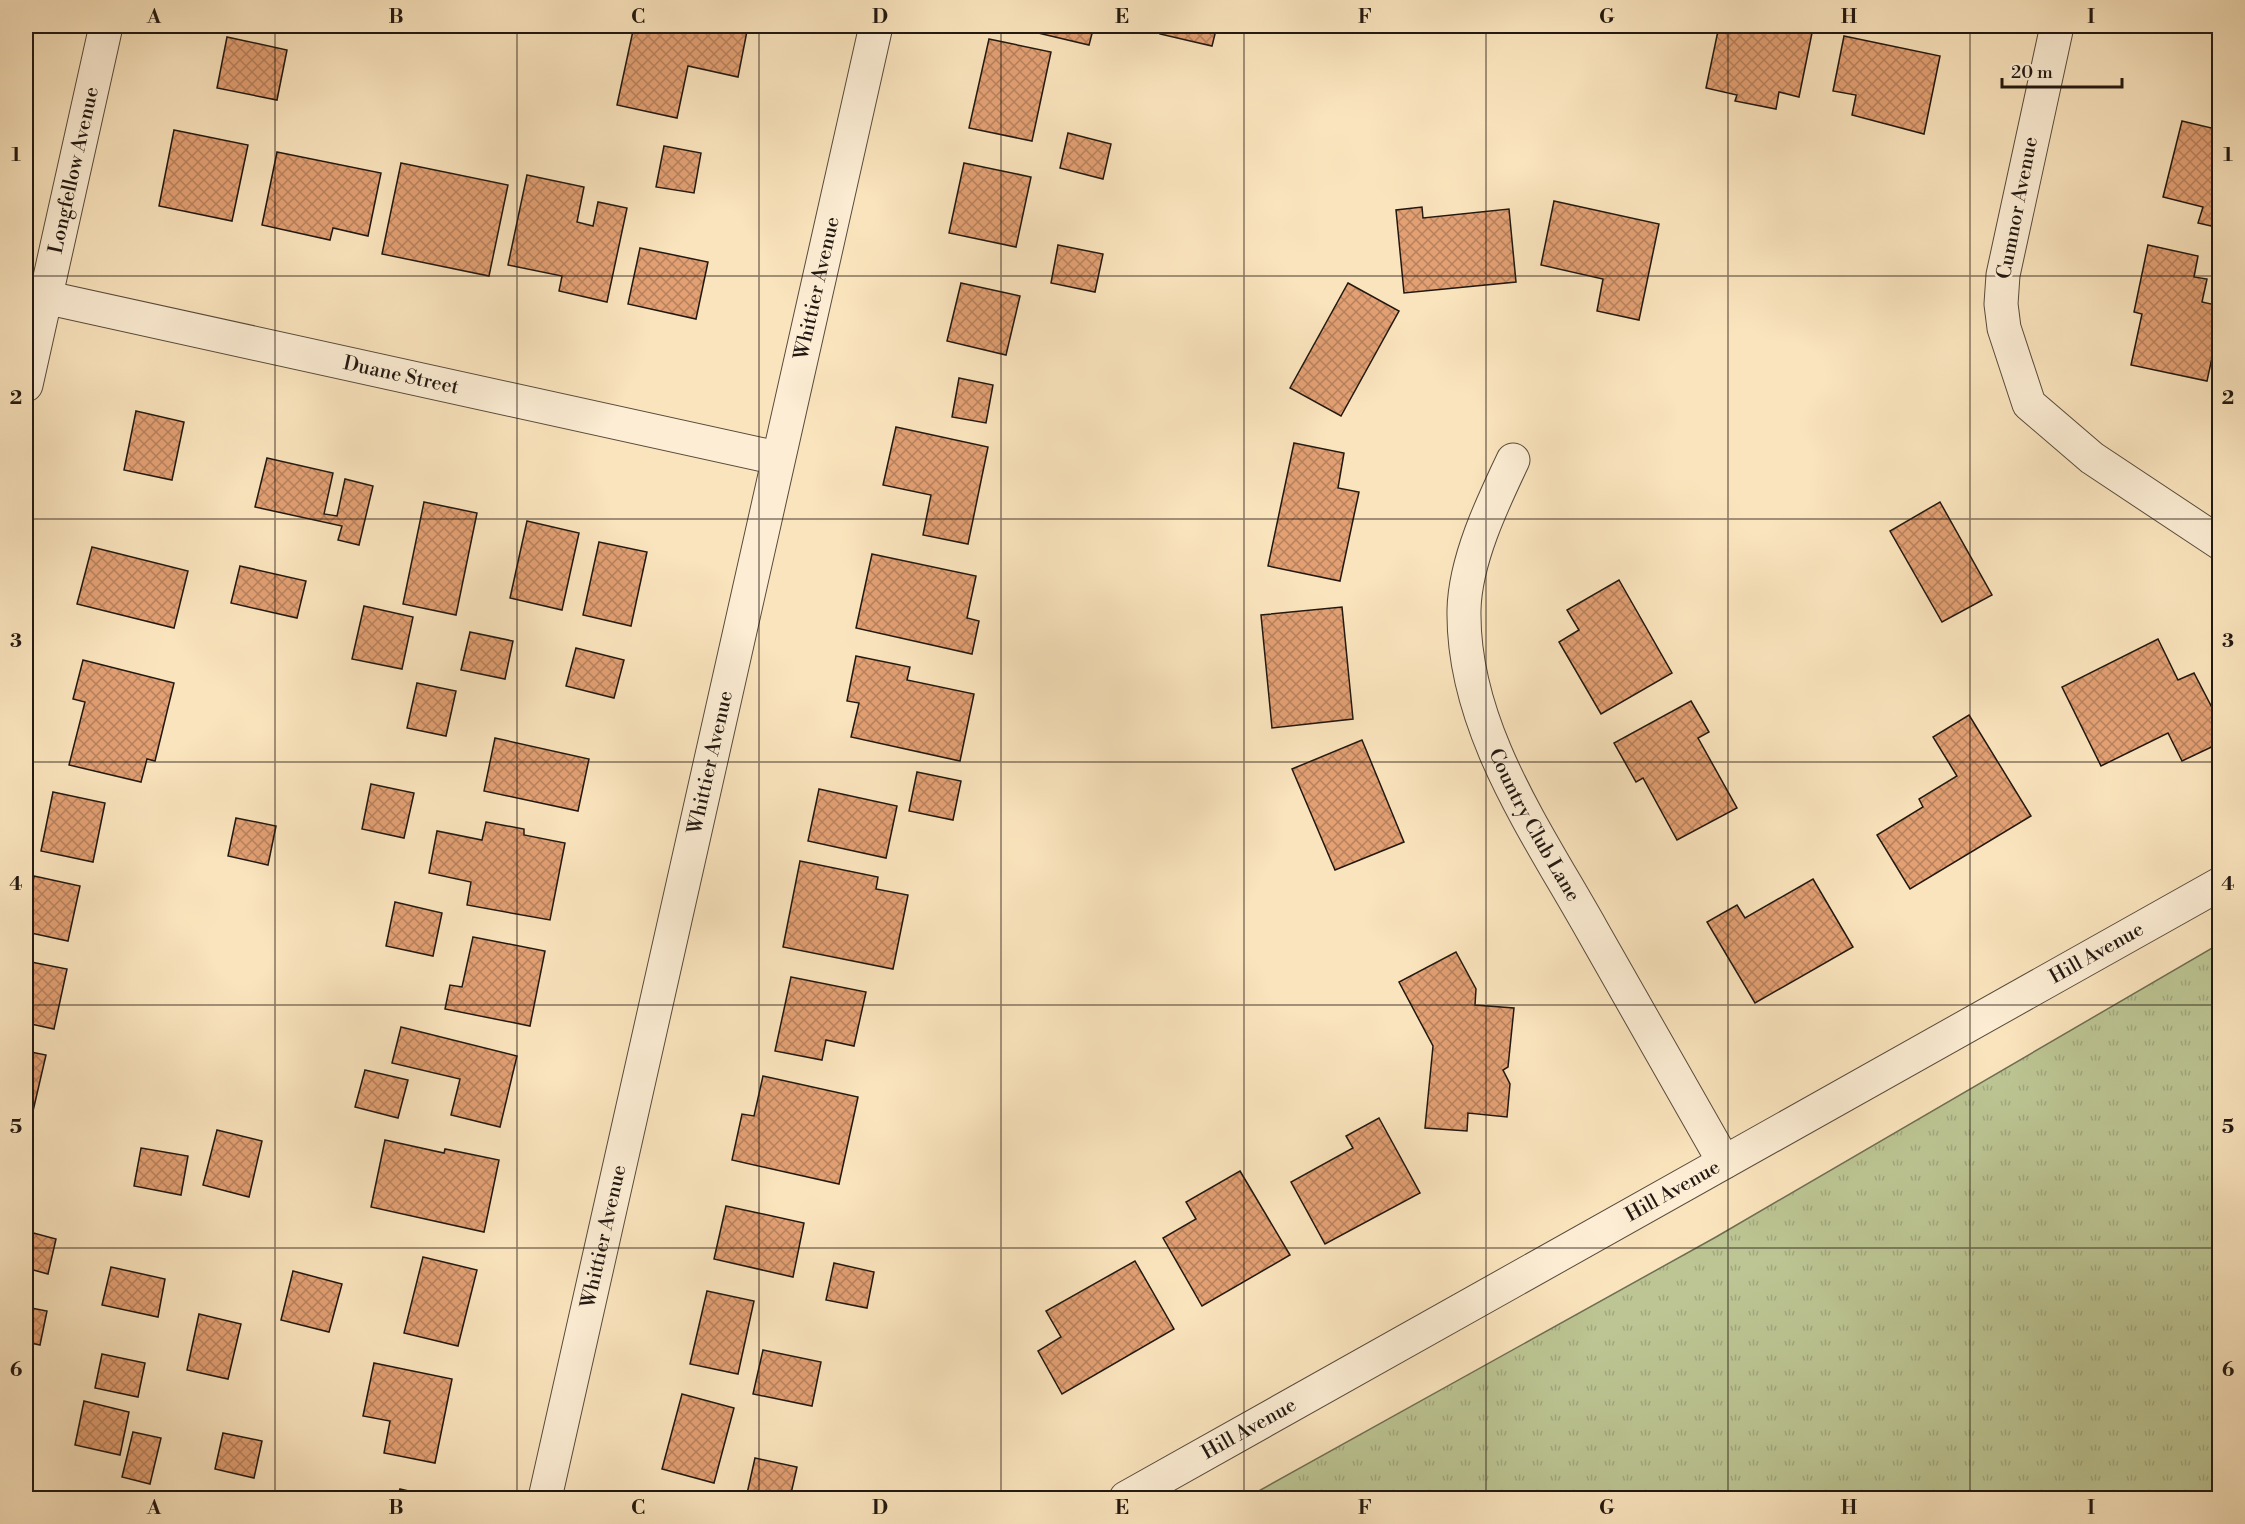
<svg xmlns="http://www.w3.org/2000/svg" width="2245" height="1524" font-family="'Libre Bodoni',serif">
<defs>
<pattern id="grass-tufts" width="24" height="20" patternUnits="userSpaceOnUse" patternTransform="scale(1.5)"><rect width="24" height="20" fill="#bcc593"/><path d="M3 7l-1-3M5 7V3M7 7l1-3M15 17l-1-3M17 17v-4M19 17l1-3" fill="none" stroke="#a1a87e"/></pattern>
<pattern id="building-cross-hatch" width="8" height="8" patternUnits="userSpaceOnUse" patternTransform="scale(1.5)"><rect width="8" height="8" fill="#e2a073"/><path d="M0 0l8 8M0 8l8-8" fill="none" stroke="#b7815d"/></pattern>
</defs>
<rect width="100%" height="100%" fill="#fae4bd"/>
<filter id="stains"><feTurbulence type="fractalNoise" baseFrequency=".00333" numOctaves="4"/><feColorMatrix values="0 0 0 0 .2 0 0 0 0 .09 0 0 0 0 .02 0 0 0 .5 -.17"/></filter>
<radialGradient id="worn" r=".72"><stop offset=".6" stop-color="#630" stop-opacity="0"/><stop offset="1" stop-color="#630" stop-opacity=".3"/></radialGradient>
<path fill="url(#grass-tufts)" stroke="#6f6e52" stroke-width="1.5" d="M2219,944V1498H1246L1716,1237Z"/>
<g fill="url(#building-cross-hatch)" stroke="#221811" stroke-width="1.5">
<path d="M318,26H349L347,33Z"/>
<path d="M634,26H748L738,77L688,66L677,118L617,105Z"/>
<path d="M1009,26H1094L1089,45Z"/>
<path d="M1162,26H1217L1212,46L1160,34Z"/>
<path d="M1719,26H1736L1769,32L1770,26H1777L1812,33L1799,97L1779,92L1776,109L1735,101L1737,95L1706,88Z"/>
<path d="M1844,36L1940,56L1924,134L1852,115L1856,95L1833,91Z"/>
<path d="M227,37L287,50L277,100L217,88Z"/>
<path d="M989,39L1051,52L1032,141L969,128Z"/>
<path d="M2182,121L2220,130V228L2198,223L2203,207L2163,197Z"/>
<path d="M174,130L248,145L232,221L159,206Z"/>
<path d="M1068,133L1111,144L1103,179L1060,168Z"/>
<path d="M664,146L701,153L694,193L656,187Z"/>
<path d="M277,152L381,173L368,236L333,228L330,240L262,225Z"/>
<path d="M401,163L508,185L489,276L382,254Z"/>
<path d="M964,163L1031,177L1016,247L949,233Z"/>
<path d="M527,175L584,187L577,222L593,226L598,202L627,208L607,302L559,291L562,276L508,265Z"/>
<path d="M1554,201L1659,224L1639,320L1597,311L1603,279L1541,265Z"/>
<path d="M1422,207L1423,218L1509,209L1516,282L1404,293L1396,210Z"/>
<path d="M1058,245L1103,254L1095,292L1051,283Z"/>
<path d="M2148,245L2198,256L2194,277L2207,279L2202,302L2220,306V355L2213,353L2207,381L2131,365L2142,314L2134,312Z"/>
<path d="M640,248L708,262L696,319L628,304Z"/>
<path d="M961,283L1020,296L1006,355L947,341Z"/>
<path d="M1348,283L1399,311L1341,416L1290,388Z"/>
<path d="M959,378L993,385L986,423L952,417Z"/>
<path d="M136,411L184,422L172,480L124,470Z"/>
<path d="M896,427L988,447L968,544L923,535L931,495L883,485Z"/>
<path d="M1294,443L1344,453L1338,488L1359,492L1340,581L1268,566Z"/>
<path d="M267,458L333,473L324,514L337,516L345,479L373,486L359,545L338,540L342,526L255,507Z"/>
<path d="M424,502L477,513L456,615L403,604Z"/>
<path d="M1940,502L1992,595L1942,622L1890,531Z"/>
<path d="M527,521L579,533L562,610L510,598Z"/>
<path d="M599,542L647,552L631,626L583,615Z"/>
<path d="M92,547L188,571L174,628L77,604Z"/>
<path d="M872,554L976,576L967,618L979,621L972,654L856,628Z"/>
<path d="M240,566L306,581L297,618L231,603Z"/>
<path d="M1619,580L1672,673L1601,714L1559,642L1579,630L1567,610Z"/>
<path d="M364,606L413,617L402,669L352,659Z"/>
<path d="M1342,607L1353,719L1272,728L1261,615Z"/>
<path d="M470,632L513,641L505,679L461,670Z"/>
<path d="M2158,639L2178,680L2194,673L2220,723V743L2182,761L2168,733L2101,766L2062,687Z"/>
<path d="M576,648L624,660L614,698L566,686Z"/>
<path d="M856,656L910,667L907,680L974,694L960,761L851,737L859,703L847,701Z"/>
<path d="M83,660L174,683L155,761L147,759L141,782L69,765L85,702L73,699Z"/>
<path d="M417,683L456,691L446,736L407,728Z"/>
<path d="M1691,701L1709,732L1698,738L1737,808L1677,840L1643,778L1636,782L1614,743Z"/>
<path d="M1969,715L2031,816L1910,889L1877,835L1923,807L1919,799L1957,776L1933,737Z"/>
<path d="M495,738L589,759L578,811L484,791Z"/>
<path d="M1362,740L1404,842L1335,870L1292,769Z"/>
<path d="M917,772L961,781L953,820L909,811Z"/>
<path d="M371,784L414,793L404,838L362,829Z"/>
<path d="M819,789L897,806L886,858L808,841Z"/>
<path d="M53,792L105,803L93,862L41,851Z"/>
<path d="M236,818L276,826L268,865L228,856Z"/>
<path d="M486,822L524,829V835L565,843L550,920L467,905L471,882L429,873L437,831L482,840Z"/>
<path d="M800,861L878,877L876,889L908,895L893,969L783,947Z"/>
<path d="M34,876L80,886L68,941L26,932V917Z"/>
<path d="M1813,879L1853,947L1755,1003L1707,922L1737,905L1745,918Z"/>
<path d="M395,902L442,913L433,956L386,946Z"/>
<path d="M473,937L545,951L530,1026L445,1009L450,985L462,987Z"/>
<path d="M1456,952L1476,989L1475,1005L1514,1008L1508,1067L1503,1070L1510,1084L1507,1117L1468,1113L1467,1131L1425,1128L1433,1046L1399,982Z"/>
<path d="M26,961L67,969L54,1029L26,1023Z"/>
<path d="M791,977L866,992L854,1046L826,1040L822,1060L775,1051Z"/>
<path d="M401,1027L517,1056L500,1127L451,1115L460,1079L392,1063Z"/>
<path d="M26,1051L46,1055L33,1111L26,1109Z"/>
<path d="M365,1070L408,1080L398,1118L355,1107Z"/>
<path d="M763,1076L858,1097L839,1184L732,1160L742,1114L754,1116Z"/>
<path d="M1379,1118L1420,1193L1325,1244L1291,1182L1353,1148L1346,1136Z"/>
<path d="M217,1130L262,1141L249,1197L203,1185Z"/>
<path d="M26,1137L30,1138L26,1160Z"/>
<path d="M385,1140L444,1153L445,1149L499,1160L484,1232L371,1207Z"/>
<path d="M141,1148L188,1156L181,1195L134,1186Z"/>
<path d="M1240,1171L1290,1255L1202,1306L1163,1238L1196,1219L1186,1202Z"/>
<path d="M726,1206L804,1223L793,1277L714,1259Z"/>
<path d="M26,1231L56,1239L48,1274L26,1268Z"/>
<path d="M423,1257L477,1270L458,1346L404,1333Z"/>
<path d="M1135,1261L1174,1329L1062,1394L1038,1351L1061,1337L1046,1311Z"/>
<path d="M834,1263L874,1272L867,1308L826,1300Z"/>
<path d="M111,1267L165,1279L158,1317L102,1305Z"/>
<path d="M293,1271L342,1284L329,1332L281,1320Z"/>
<path d="M707,1291L754,1301L738,1374L690,1364Z"/>
<path d="M26,1307L47,1311L40,1345L26,1342Z"/>
<path d="M199,1314L241,1324L228,1379L187,1370Z"/>
<path d="M763,1350L821,1362L812,1406L753,1394Z"/>
<path d="M102,1354L145,1363L138,1397L95,1388Z"/>
<path d="M374,1363L452,1379L435,1463L384,1453L390,1421L363,1416Z"/>
<path d="M682,1394L734,1408L714,1483L662,1469Z"/>
<path d="M84,1401L129,1412L120,1455L75,1445Z"/>
<path d="M133,1432L161,1438L150,1484L122,1477Z"/>
<path d="M223,1433L262,1441L254,1478L215,1469Z"/>
<path d="M755,1458L797,1467L790,1498H746Z"/>
<path d="M400,1489L439,1498H397Z"/>
</g>
<g fill="none" stroke-linecap="round" stroke-linejoin="round">
<defs>
<g id="minor">
<path d="M2057,26L2003,275L2001,304L2004,328L2029,404L2092,458L2220,543"/>
<path id="s1" d="M26,293L777,458"/>
<path id="s2" d="M26,385L106,26"/>
<path id="s3" d="M1513,460C1492,504 1465,561 1464,610C1462,727 1537,832 1592,930C1636,1007 1680,1085 1724,1162"/>
<path id="s4" d="M545,1498L876,26"/>
<path id="s5" d="M1126,1498L2220,884"/>
</g>
</defs>
<use href="#minor" stroke="#584b3c" stroke-width="35"/>
<use href="#minor" stroke="#fcedd4" stroke-width="33"/>
</g>
<path fill="none" stroke="#221811" stroke-width="1.5" stroke-opacity="0.55" d="M275,26V1498M517,26V1498M759,26V1498M1001,26V1498M1244,26V1498M1486,26V1498M1728,26V1498M1970,26V1498M26,276H2220M26,519H2220M26,762H2220M26,1005H2220M26,1248H2220"/>
<g text-anchor="middle" dominant-baseline="central" stroke-width="5" stroke-linejoin="round" paint-order="stroke">
<g font-size="20" fill="#221811" stroke="#fcedd4">
<text stroke="none"><textPath href="#s2" startOffset="220">Longfellow Avenue</textPath></text>
<text transform="translate(2018 208) rotate(-79)">Cumnor Avenue</text>
<text stroke="none"><textPath href="#s4" startOffset="1240">Whittier Avenue</textPath></text>
<text stroke="none"><textPath href="#s1" startOffset="384">Duane Street</textPath></text>
<text stroke="none"><textPath href="#s4" startOffset="754">Whittier Avenue</textPath></text>
<text stroke="none"><textPath href="#s3" startOffset="388">Country Club Lane</textPath></text>
<text stroke="none"><textPath href="#s5" startOffset="1113">Hill Avenue</textPath></text>
<text stroke="none"><textPath href="#s5" startOffset="627">Hill Avenue</textPath></text>
<text stroke="none"><textPath href="#s4" startOffset="268">Whittier Avenue</textPath></text>
<text stroke="none"><textPath href="#s5" startOffset="141">Hill Avenue</textPath></text>
</g>
</g>
<rect width="2245" height="1524" fill="none" stroke="#fae4bd" stroke-width="66"/>
<path d="M2002 78v9h120v-9" fill="none" stroke="#221811" stroke-width="3"/>
<text x="2011" y="78" font-size="18" fill="#221811" stroke="#fcedd4" stroke-width="4.5" paint-order="stroke">20 m</text>
<rect x="33" y="33" width="2179" height="1458" fill="none" stroke="#221811" stroke-width="2"/>
<g font-size="20" text-anchor="middle" font-weight="bold" fill="#221811">
<text x="154" y="23">A</text>
<text x="396" y="23">B</text>
<text x="638" y="23">C</text>
<text x="880" y="23">D</text>
<text x="1122" y="23">E</text>
<text x="1365" y="23">F</text>
<text x="1607" y="23">G</text>
<text x="1849" y="23">H</text>
<text x="2091" y="23">I</text>
<text x="16" y="161">1</text>
<text x="2228" y="161">1</text>
<text x="16" y="404">2</text>
<text x="2228" y="404">2</text>
<text x="16" y="647">3</text>
<text x="2228" y="647">3</text>
<text x="16" y="890">4</text>
<text x="2228" y="890">4</text>
<text x="16" y="1133">5</text>
<text x="2228" y="1133">5</text>
<text x="16" y="1376">6</text>
<text x="2228" y="1376">6</text>
<text x="154" y="1514">A</text>
<text x="396" y="1514">B</text>
<text x="638" y="1514">C</text>
<text x="880" y="1514">D</text>
<text x="1122" y="1514">E</text>
<text x="1365" y="1514">F</text>
<text x="1607" y="1514">G</text>
<text x="1849" y="1514">H</text>
<text x="2091" y="1514">I</text>
</g>
<rect width="100%" height="100%" filter="url(#stains)"/>
<rect width="100%" height="100%" fill="url(#worn)"/>
</svg>
